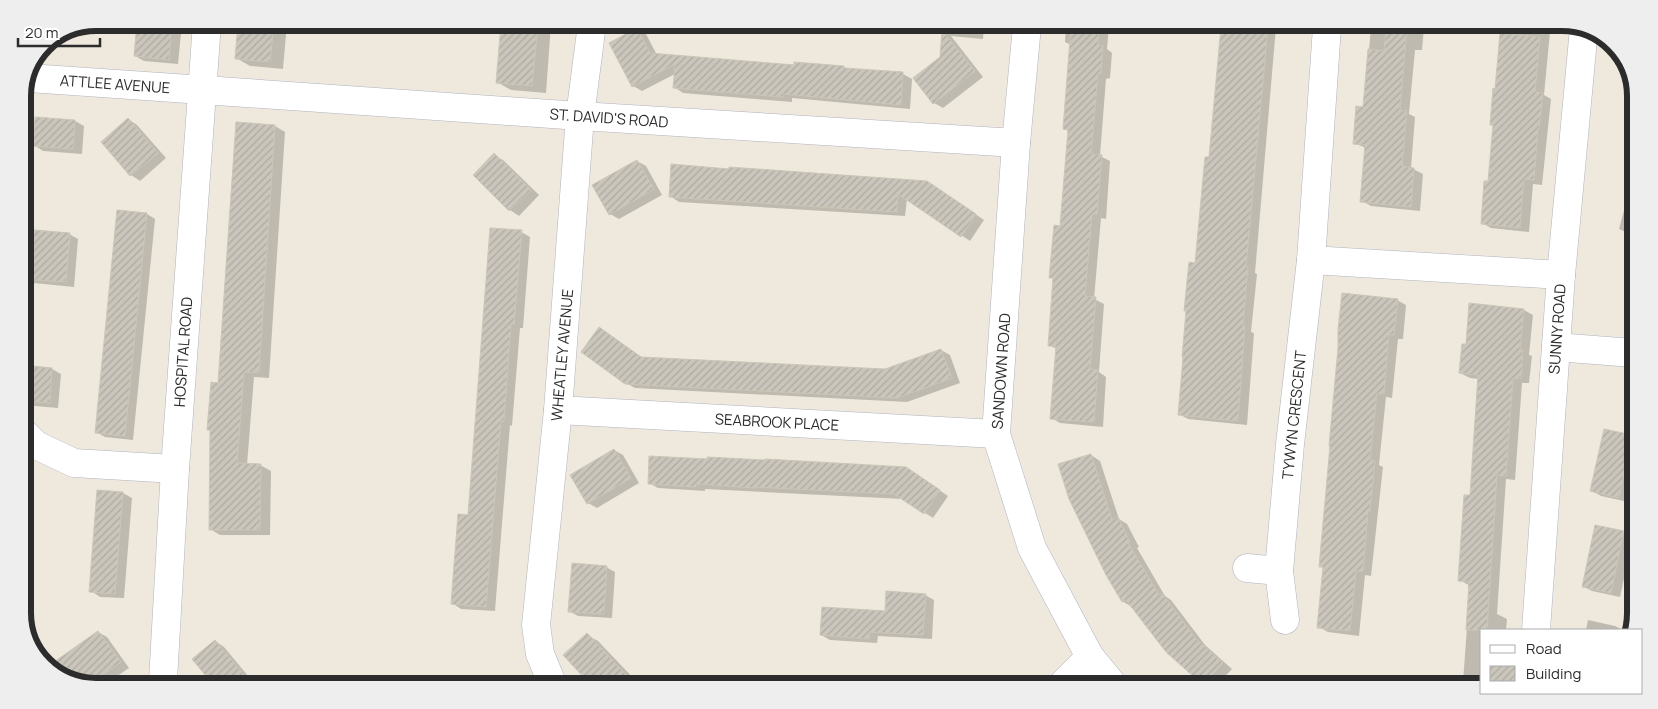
<svg xmlns="http://www.w3.org/2000/svg" width="1658" height="709" font-family="Manrope,sans-serif">
<defs>
<pattern id="building-hatch" width="6" height="6" patternUnits="userSpaceOnUse" patternTransform="scale(1.25)"><rect width="6" height="6" fill="#cac6bc"/><path d="M-1 1l2-2M0 6l6-6M5 7l2-2" fill="none" stroke="#aeaaa2"/></pattern>
</defs>
<rect width="100%" height="100%" fill="#efe9dd"/>
<g fill="#0003">
<path d="M138,23H182L178,64L144,61L135,56Z"/>
<path d="M239,23H287L283,69L250,66L236,58Z"/>
<path d="M502,24H551L546,93L511,90L497,82Z"/>
<path d="M944,26H984L983,39L951,36L983,77L943,108L934,103L941,57Z"/>
<path d="M1066,26H1109L1107,49L1112,53L1110,78L1106,79L1100,156L1110,161L1106,219L1101,218L1094,299L1104,304L1099,372L1106,377L1103,427L1060,423L1051,418L1057,349L1049,345L1054,279L1051,277L1062,227L1069,131L1064,129L1071,45L1065,42Z"/>
<path d="M1219,27H1276L1255,273L1257,274L1251,332L1254,333L1247,425L1188,419L1179,414L1210,158L1222,28Z"/>
<path d="M1371,27H1424L1422,50H1415L1409,114L1415,117L1411,168L1423,174L1420,211L1371,206L1362,201L1366,148L1354,143L1364,108Z"/>
<path d="M1502,28H1554V32H1550L1544,95L1551,99L1542,185L1533,184L1529,232L1491,228L1482,223L1489,183Z"/>
<path d="M637,29L646,34L657,55L795,66L844,67L847,69L903,74L912,79L910,109L792,98V102L683,93L674,87L675,74L642,91L633,86Z"/>
<path d="M128,119L137,125L166,158L140,181L131,175L103,142Z"/>
<path d="M75,121L84,126L82,154L43,151L34,145Z"/>
<path d="M275,126L285,132L269,378L254,377L247,465H260L271,471L270,535H220L210,529L219,384Z"/>
<path d="M494,155L503,160L539,195L519,216L510,210L474,175Z"/>
<path d="M637,161L646,166L662,195L619,219L610,214Z"/>
<path d="M1635,169L1634,236L1619,229Z"/>
<path d="M937,188L984,220L970,241L907,199L905,216L679,202L670,196Z"/>
<path d="M147,214L155,219L133,440L105,437L96,432Z"/>
<path d="M23,230L69,234L78,239L74,287L23,282Z"/>
<path d="M521,232L530,237L523,328H520L512,426L510,425L495,611L461,609L452,603Z"/>
<path d="M1633,291V310L1631,309Z"/>
<path d="M1397,300L1406,305L1403,339H1398L1392,398L1386,397L1379,465L1383,467L1371,576L1365,575L1359,636L1328,632L1319,627L1324,568L1320,566Z"/>
<path d="M1470,304L1524,310L1533,315L1529,355L1532,356L1529,383H1522L1515,480L1506,479L1497,614L1507,619L1506,630H1482V686H1471L1463,682L1470,586L1460,580L1471,496L1479,379L1470,378L1460,373L1467,345Z"/>
<path d="M600,328L643,358L885,370L941,350L950,355L960,383L907,402L635,388L626,383Z"/>
<path d="M23,366L52,369L61,374L58,408L23,405Z"/>
<path d="M1605,431L1632,437V487L1628,502L1601,496L1592,491Z"/>
<path d="M614,450L623,455L639,483L597,508L588,503Z"/>
<path d="M1091,455L1100,461L1119,519L1127,524L1139,547L1137,548L1165,596L1171,600L1205,645L1232,669L1217,685L1204,684L1167,652L1132,607L1122,601Z"/>
<path d="M708,461L915,474L948,496L933,518L903,499L705,489V491L658,488L649,483Z"/>
<path d="M123,493L132,498L124,598L100,597L91,591Z"/>
<path d="M1596,526L1624,533L1631,537V547L1620,597L1592,591L1583,586Z"/>
<path d="M606,567L615,572L612,618L578,616L569,611Z"/>
<path d="M925,595L934,600L932,639L878,636L877,643L830,640L821,635L886,613Z"/>
<path d="M1588,620L1615,626L1623,630H1586Z"/>
<path d="M98,632L107,637L129,668L110,681H69L56,662Z"/>
<path d="M587,635L598,641L638,683H591Z"/>
<path d="M215,641L224,647L253,682H213Z"/>
</g>
<g fill="url(#building-hatch)" stroke="#cbc6b6">
<path d="M137,23H172L169,60L134,56Z"/>
<path d="M238,23H274L270,62L235,59Z"/>
<path d="M501,24H538L532,86L496,83Z"/>
<path d="M1071,26H1099L1098,46H1103L1101,74H1098L1091,154L1102,155L1097,214H1092L1085,296L1096,297L1090,369L1098,370L1094,422L1050,419L1056,346H1048L1053,278H1049L1054,225L1060,226L1068,130L1063,129Z"/>
<path d="M1221,27H1268L1246,267H1248L1243,326H1245L1238,421L1178,415L1183,358L1182,357L1186,311H1184L1189,262L1195,263L1205,157H1209Z"/>
<path d="M1386,27H1407L1400,110L1407,111L1402,166L1414,168L1411,207L1360,202L1365,145L1353,144L1356,106L1363,107L1368,49L1384,51Z"/>
<path d="M637,28L650,53L794,65V62L844,66V68L903,72L901,105L784,94L783,97L673,88L675,64L632,87L609,43Z"/>
<path d="M942,30L975,71L933,104L913,78L940,57Z"/>
<path d="M1500,33L1540,37L1535,92L1543,93L1539,129H1538L1534,180L1524,179L1520,228L1481,224L1484,181H1488L1493,125H1490L1493,88L1495,89Z"/>
<path d="M35,117L75,120L73,149L33,146Z"/>
<path d="M128,118L158,153L130,176L101,142Z"/>
<path d="M236,122L275,125L259,373L244,372L237,463L261,464L260,530H209L210,430H207L211,382L218,383Z"/>
<path d="M494,153L531,190L509,211L473,175Z"/>
<path d="M637,160L654,189L609,215L592,185Z"/>
<path d="M671,164L729,169V167L927,181L976,214L961,237L898,194L897,212L669,197Z"/>
<path d="M117,210L147,213L125,436L95,433Z"/>
<path d="M490,228L522,230L514,324L511,323L504,421H501L486,607L451,604L458,514L468,515Z"/>
<path d="M23,229L70,233L66,282L23,279Z"/>
<path d="M1342,293L1398,299L1394,335L1389,334L1384,394L1377,393L1370,460L1375,461L1370,511H1368L1363,571H1356L1350,631L1317,628L1323,567H1319L1330,446H1329L1338,348V329Z"/>
<path d="M1469,303L1524,309L1520,350H1523L1521,379L1513,378L1506,476L1497,475L1487,630H1466L1469,582L1458,581L1464,495H1470L1478,375L1459,373L1462,344H1466Z"/>
<path d="M599,327L641,357L885,369L941,349L952,378L897,398L625,384L581,352Z"/>
<path d="M23,365L52,368L50,403L23,401Z"/>
<path d="M1604,429L1632,435L1619,498L1590,491Z"/>
<path d="M614,449L631,478L587,504L570,475Z"/>
<path d="M1091,454L1112,520L1118,517L1130,542L1128,543L1159,595L1162,593L1196,639L1223,663L1203,685L1166,652L1126,600L1122,602L1106,575L1069,499L1058,464Z"/>
<path d="M649,456L707,459V457L765,460V459L906,467L940,490L924,514L894,494L754,487V488L696,484V487L648,484Z"/>
<path d="M97,490L123,492L115,594L89,592Z"/>
<path d="M1595,525L1624,531L1611,593L1582,587Z"/>
<path d="M572,563L607,566L604,614L568,612Z"/>
<path d="M886,591L926,594L923,635L869,632V639L820,635L822,607L885,611Z"/>
<path d="M98,631L121,662L94,681H68L54,662Z"/>
<path d="M587,633L634,683H589L563,655Z"/>
<path d="M215,640L250,682H211L192,659Z"/>
</g>
<g fill="none" stroke-linecap="round" stroke-linejoin="round">
<defs>
<g id="minor">
<path d="M1027,26L1016,143L996,434L1032,548L1090,657L1113,685"/>
<path d="M29,78L580,116L1016,143"/>
<path d="M1311,260L1561,275"/>
<path d="M1556,347L1633,353"/>
<path d="M558,410L996,434"/>
<path d="M23,432L36,445L74,463L175,469"/>
<path d="M1247,568L1279,571"/>
<path d="M1285,620L1279,571L1290,444L1311,260L1327,27"/>
<path d="M1536,630L1561,275L1584,28"/>
<path d="M163,681L175,469L207,23"/>
<path d="M552,683L540,654L536,625L558,410L580,116L592,24"/>
<path d="M1062,685L1090,657"/>
</g>
</defs>
<use href="#minor" stroke="#b1b2c1" stroke-width="29"/>
<use href="#minor" stroke="#fff" stroke-width="28"/>
</g>
<g text-anchor="middle" dominant-baseline="central" stroke-width="4" stroke-linejoin="round" paint-order="stroke">
<g font-size="15" fill="#2c2c2c" stroke="#fff">
<text transform="translate(115 84) rotate(4)">ATTLEE AVENUE</text>
<text transform="translate(609 118) rotate(4)">ST. DAVID'S ROAD</text>
<text transform="translate(1557 329) rotate(-86)">SUNNY ROAD</text>
<text transform="translate(183 352) rotate(-86)">HOSPITAL ROAD</text>
<text transform="translate(562 355) rotate(-85)">WHEATLEY AVENUE</text>
<text transform="translate(1001 371) rotate(-86)">SANDOWN ROAD</text>
<text transform="translate(1294 415) rotate(-84)">TYWYN CRESCENT</text>
<text transform="translate(777 422) rotate(3)">SEABROOK PLACE</text>
</g>
</g>
<path d="M0 0H1658V709H0ZM96 31H1562A65 65 0 0 1 1627 96V613A65 65 0 0 1 1562 678H96A65 65 0 0 1 31 613V96A65 65 0 0 1 96 31Z" fill="#eee" fill-rule="evenodd"/>
<path fill="none" stroke="#2c2c2c" stroke-width="6" d="M96 31H1562A65 65 0 0 1 1627 96V613A65 65 0 0 1 1562 678H96A65 65 0 0 1 31 613V96A65 65 0 0 1 96 31Z"/>
<rect x="1480" y="629" width="162" height="65" fill="#ffffff" stroke="#ababab"/>
<rect x="1490" y="645" width="25" height="8" fill="#ffffff" stroke="#ababab"/>
<text x="1526" y="654" font-size="15" fill="#2c2c2c">Road</text>
<rect x="1490" y="666" width="25" height="15" fill="url(#building-hatch)" stroke="#ababab"/>
<text x="1526" y="679" font-size="15" fill="#2c2c2c">Building</text>
<path d="M18 38v8h82v-8" fill="none" stroke="#2c2c2c" stroke-width="2.5"/>
<text x="25" y="38" font-size="15" fill="#2c2c2c" stroke="#ffffff" stroke-width="4" paint-order="stroke">20 m</text>
</svg>
